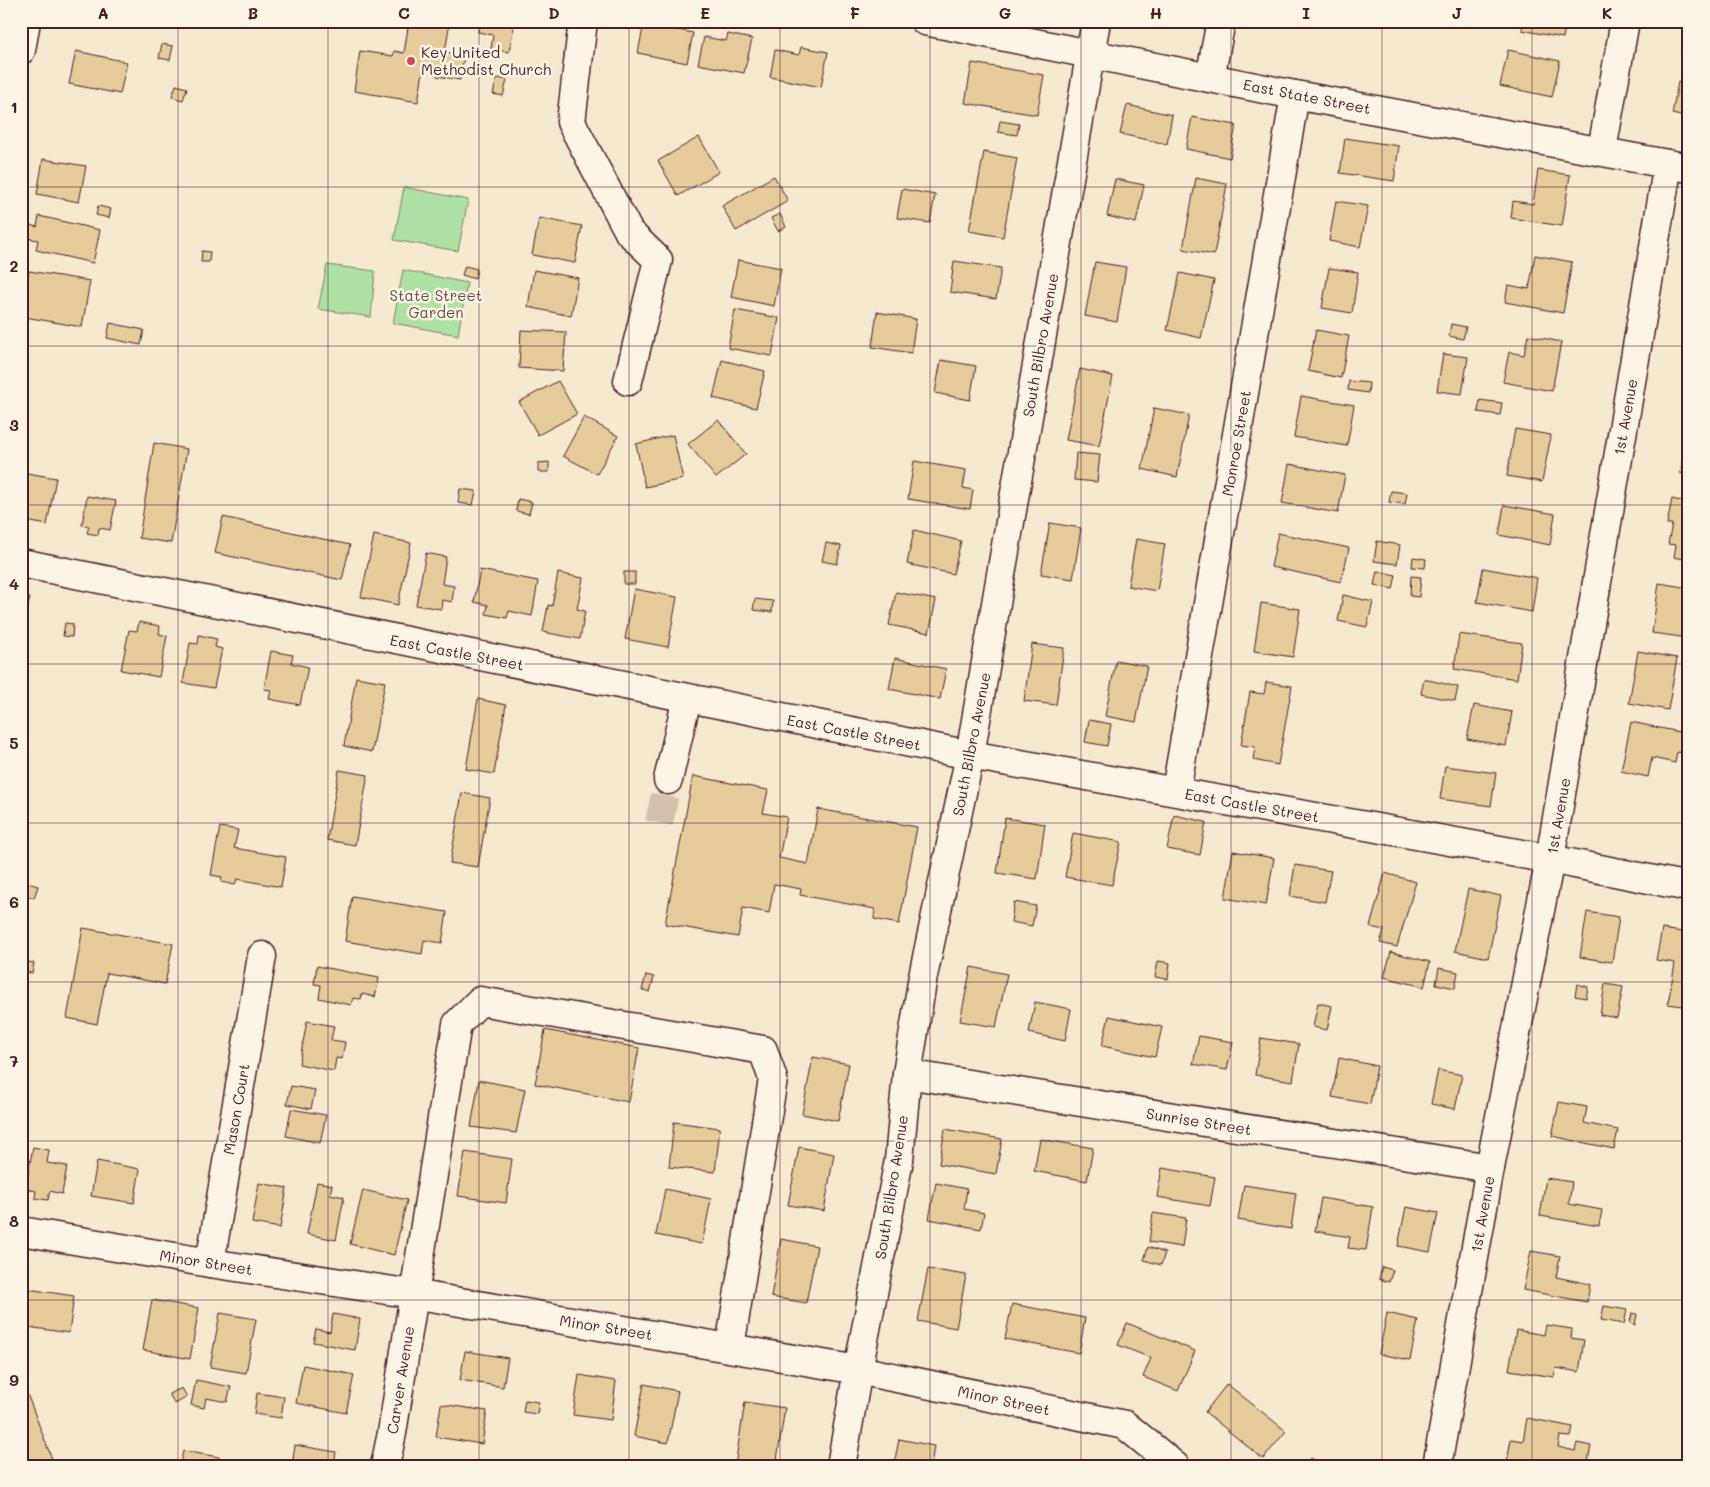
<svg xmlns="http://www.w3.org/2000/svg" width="1710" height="1487" font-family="Mali,sans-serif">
<rect width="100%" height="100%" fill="#f5e9cf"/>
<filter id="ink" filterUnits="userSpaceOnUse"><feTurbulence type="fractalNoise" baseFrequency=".02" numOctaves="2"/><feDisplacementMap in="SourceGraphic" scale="10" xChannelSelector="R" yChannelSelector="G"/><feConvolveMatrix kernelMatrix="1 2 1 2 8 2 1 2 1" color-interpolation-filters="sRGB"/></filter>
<g filter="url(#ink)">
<g fill="#aee2a4" stroke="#7c8068">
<path d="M404,187L468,200L458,251L394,240Z"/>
<path d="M327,265L375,271L371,317L318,309Z"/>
<path d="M403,270L467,283L458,335L393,323Z"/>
</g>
<g fill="#e6cc9b" stroke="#4a1f2b">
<path d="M409,21H450L445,52L464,55L460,80L437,76L439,68L424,66L418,102L354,91L360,51L393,56L394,51L404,53Z"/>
<path d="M480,21H515L509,52L491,49L493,35L478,32Z"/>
<path d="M1523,21H1566L1563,38L1522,30Z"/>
<path d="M1687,21H1689V55L1681,53Z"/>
<path d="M644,23L693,33L687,63L638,53Z"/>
<path d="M728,34L752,39L744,73L698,64L704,37L726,41Z"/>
<path d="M162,44L173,46L170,60L159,58Z"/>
<path d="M801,47L828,52L821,87L770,77L775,50L799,55Z"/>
<path d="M1508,50L1560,61L1552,97L1500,86Z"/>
<path d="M76,51L127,62L120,94L69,84Z"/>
<path d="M972,63L1044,75L1037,115L965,103Z"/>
<path d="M497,78L507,80L503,96L493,94Z"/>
<path d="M1678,82L1689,84V118L1672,114Z"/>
<path d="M176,85L187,88L183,100L172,97Z"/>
<path d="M1127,105L1172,115L1167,144L1120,134Z"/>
<path d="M1192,117L1236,125L1230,158L1186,149Z"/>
<path d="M1000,121L1019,124L1017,135L998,132Z"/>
<path d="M699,137L719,172L678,196L658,161Z"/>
<path d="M1345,138L1399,146L1394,181L1340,173Z"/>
<path d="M984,152L1017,158L1003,237L969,231Z"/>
<path d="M43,159L86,166L79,202L37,194Z"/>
<path d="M1538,170L1570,175L1562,226L1511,218L1513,201L1533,204Z"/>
<path d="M774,176L788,201L736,231L722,206Z"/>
<path d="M1196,178L1227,184L1214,255L1183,249Z"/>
<path d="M1115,179L1144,185L1136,223L1107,216Z"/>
<path d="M902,189L935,195L930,223L897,218Z"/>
<path d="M1336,201L1368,206L1360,247L1329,241Z"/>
<path d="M98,206L111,209L109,218L96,215Z"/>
<path d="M780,214L786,227L778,231L771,218Z"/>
<path d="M39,216L100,230L93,263L36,250L38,240L27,238L30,225L37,227Z"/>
<path d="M539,218L582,226L575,263L532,255Z"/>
<path d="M202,251L210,252L209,262H201Z"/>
<path d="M1535,255L1572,262L1563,313L1505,302L1508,285L1529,289Z"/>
<path d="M738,260L781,268L774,306L731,297Z"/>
<path d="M954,261L1001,268L996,299L950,292Z"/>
<path d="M1095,262L1126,267L1117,322L1085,316Z"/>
<path d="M465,266L477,269L475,279L462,275Z"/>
<path d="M1329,268L1358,272L1352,313L1322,308Z"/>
<path d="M534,270L578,278L571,316L528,307Z"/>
<path d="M29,271L90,281L82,327L25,317L28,303L21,302V281L27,282Z"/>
<path d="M1180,273L1214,280L1201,338L1167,330Z"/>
<path d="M735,310L779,318L772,356L728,348Z"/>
<path d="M877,312L916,319L911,353L872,347Z"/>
<path d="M110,323L144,330L141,345L107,338Z"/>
<path d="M1451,324L1466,327L1463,339L1449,336Z"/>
<path d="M521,330L566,332L563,371L519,368Z"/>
<path d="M1316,330L1349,336L1341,378L1308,371Z"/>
<path d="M1528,335L1561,342L1552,391L1503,382L1509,352L1524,355Z"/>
<path d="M1443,354L1468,357L1462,394L1437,391Z"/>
<path d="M722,360L765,371L756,408L713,398Z"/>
<path d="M941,360L976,366L970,400L935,393Z"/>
<path d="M1080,369L1113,376L1099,446L1066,440Z"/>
<path d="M558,381L577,414L538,435L519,402Z"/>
<path d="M1349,381L1369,383L1368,393L1348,390Z"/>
<path d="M1301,396L1354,405L1347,446L1294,437Z"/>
<path d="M1480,400L1502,403L1500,415L1478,412Z"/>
<path d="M1154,408L1189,415L1177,477L1142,469Z"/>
<path d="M584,417L618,436L597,474L563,456Z"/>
<path d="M718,420L746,454L716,478L688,444Z"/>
<path d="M1689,427V475L1680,473Z"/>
<path d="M1515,429L1551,435L1542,482L1507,476Z"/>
<path d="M673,435L683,479L645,487L636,444Z"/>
<path d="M154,443L187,449L171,543L139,538Z"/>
<path d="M1076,453L1100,455L1097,482L1074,480Z"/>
<path d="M914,461L966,470L963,488L973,490L970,509L908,499Z"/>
<path d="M549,462V472H538V463Z"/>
<path d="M1289,464L1345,475L1338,513L1282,503Z"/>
<path d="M21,472L56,478L47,525L21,520Z"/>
<path d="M460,489L476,491L473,505L458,503Z"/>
<path d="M1391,491L1407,493L1405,504L1389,502Z"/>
<path d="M87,496L116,501L110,530L99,528L98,535L87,533L89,526L82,525Z"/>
<path d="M518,499L532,502L529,514L516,511Z"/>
<path d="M1672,499L1689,503V560L1674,557L1676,545L1668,544L1672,524H1667Z"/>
<path d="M1504,505L1555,514L1550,545L1499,535Z"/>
<path d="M223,517L350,545L342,580L215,553Z"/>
<path d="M1050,523L1081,528L1073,579L1041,574Z"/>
<path d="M914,530L961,541L953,574L907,564Z"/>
<path d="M1278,533L1349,548L1341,582L1271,567Z"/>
<path d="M374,535L411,543L398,605L361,597Z"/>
<path d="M1136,539L1165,544L1157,591L1128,586Z"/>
<path d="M1377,541L1400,545L1397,564L1374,561Z"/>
<path d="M826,543L841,546L837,564L822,561Z"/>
<path d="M426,553L446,557L442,584L454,586L452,602L442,600L441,609L416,605Z"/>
<path d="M1413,557L1426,559L1425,568L1412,567Z"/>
<path d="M1483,568L1537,578L1532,612L1477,602Z"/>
<path d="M480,570L538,581L532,616L509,611L507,618L486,614L488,605L474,602Z"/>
<path d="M1377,571L1396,575L1393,589L1374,585Z"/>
<rect x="624" y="572" width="11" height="12"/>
<path d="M558,573L583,578L577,609L585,611L580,639L543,632L548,605L552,606Z"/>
<path d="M1411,576L1421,577L1419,597L1410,596Z"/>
<path d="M1659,583L1689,588L1681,637L1652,633Z"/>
<path d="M634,589L677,597L668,647L625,639Z"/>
<path d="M896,592L936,600L929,633L889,625Z"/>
<path d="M1343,595L1373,602L1367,627L1338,621Z"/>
<path d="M21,596L30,598L22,632L21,631Z"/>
<path d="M755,599L773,601L772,612L753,610Z"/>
<path d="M1261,603L1300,609L1293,657L1254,651Z"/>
<path d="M139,622L160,626L159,634L167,636L159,677L121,670L129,630L137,631Z"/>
<path d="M65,623L73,624L72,637L63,636Z"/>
<path d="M1459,634L1522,643L1517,679L1454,669Z"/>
<path d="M199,635L217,639L215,647L222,649L214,688L183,683L190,643L198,644Z"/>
<path d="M1032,644L1064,648L1056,705L1024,701Z"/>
<path d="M271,651L293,655L291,663L308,667L300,705L269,699L271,690L264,689Z"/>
<path d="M1638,651L1677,658L1668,710L1629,703Z"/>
<path d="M895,658L946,669L940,699L889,689Z"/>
<path d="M1116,660L1147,666L1136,722L1105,716Z"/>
<path d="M356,677L385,682L372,752L344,746Z"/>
<path d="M1424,679L1458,687L1455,701L1421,694Z"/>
<path d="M1266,682L1292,686L1278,765L1253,760L1255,747L1241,745L1250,692L1264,694Z"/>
<path d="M478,699L506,705L494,774L466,769Z"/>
<path d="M1474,705L1512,712L1506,746L1467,739Z"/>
<path d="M1089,720L1111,724L1107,746L1085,742Z"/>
<path d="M1631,722L1689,734V754L1677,752L1675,763L1652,758L1648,777L1621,771Z"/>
<path d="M1445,766L1496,773L1491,806L1440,799Z"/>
<path d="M339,770L368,775L355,845L327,840Z"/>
<path d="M693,776L768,790L763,813L787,817L779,858L808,864L818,809L917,827L899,924L874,919L875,909L800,895L801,889L774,884L769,913L743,908L738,937L665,924Z"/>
<path d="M462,793L490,798L478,867L450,863Z"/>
<path d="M1174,815L1206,822L1200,855L1167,849Z"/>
<path d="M1005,818L1045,824L1037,879L997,873Z"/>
<path d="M220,827L238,830L234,848L286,857L281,887L237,879L235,885L221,882L222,877L211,875Z"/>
<path d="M1073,833L1121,842L1112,885L1065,877Z"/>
<path d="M1233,851L1274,858L1266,905L1225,898Z"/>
<path d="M1295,865L1331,871L1325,902L1290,896Z"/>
<path d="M1385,873L1416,882L1397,947L1380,943L1384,930L1370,927Z"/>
<path d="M28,883L38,886L34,898L24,895Z"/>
<path d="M1468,889L1501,896L1488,958L1455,951Z"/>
<path d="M352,896L447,912L442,943L424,940L422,954L345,941Z"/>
<path d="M1014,902L1036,906L1032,926L1011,922Z"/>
<path d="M1587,912L1619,917L1612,962L1580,957Z"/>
<path d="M83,928L173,944L165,984L107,973L97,1024L67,1018Z"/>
<path d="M1662,929L1689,933V1007L1668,1004L1675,963L1656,960Z"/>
<path d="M1391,952L1430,962L1424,987L1384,977Z"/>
<path d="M21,961L34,963L32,973L21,971Z"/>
<path d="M1158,961L1170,963L1168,979L1155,977Z"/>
<path d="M317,966L379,978L375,997L362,994L361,999L353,998L351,1005L319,998L321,985L314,984Z"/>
<path d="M971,967L1007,974L996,1027L960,1021Z"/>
<path d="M1439,968L1458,972L1455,988L1436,984Z"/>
<path d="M646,975L654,977L650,992L642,990Z"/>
<path d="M1577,984L1588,987L1586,998L1575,996Z"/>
<path d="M1605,984L1623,987L1617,1018L1600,1015Z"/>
<path d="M1035,1002L1071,1009L1065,1041L1029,1033Z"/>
<path d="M1318,1003L1332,1006L1327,1030L1313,1027Z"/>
<path d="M1109,1016L1162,1027L1155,1057L1102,1046Z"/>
<path d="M307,1021L334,1026L331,1040L345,1042L342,1059L336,1058L334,1071L299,1064Z"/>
<path d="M545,1030L639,1048L629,1102L535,1084Z"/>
<path d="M1199,1036L1233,1042L1227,1070L1193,1064Z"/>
<path d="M1261,1038L1299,1044L1293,1081L1255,1075Z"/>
<path d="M813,1057L849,1064L838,1121L802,1114Z"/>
<path d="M1339,1058L1377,1066L1370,1104L1332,1097Z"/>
<path d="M1438,1070L1462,1075L1455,1109L1431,1104Z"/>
<path d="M479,1080L525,1089L516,1133L471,1127Z"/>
<path d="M291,1086L315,1090L311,1109L287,1104Z"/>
<path d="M1559,1102L1587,1107L1584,1123L1618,1130L1614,1149L1552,1136Z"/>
<path d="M291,1109L326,1115L320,1143L286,1136Z"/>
<path d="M674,1122L720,1128L715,1172L669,1167Z"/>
<path d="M945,1129L1002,1139L996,1174L939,1164Z"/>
<path d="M1040,1139L1093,1148L1087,1181L1034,1171Z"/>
<path d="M33,1147L49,1150L47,1163L67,1166L62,1194L50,1191L48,1200L35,1198L36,1191L25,1189Z"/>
<path d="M799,1147L834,1154L824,1211L788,1205Z"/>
<path d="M465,1152L512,1159L506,1203L458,1196Z"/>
<path d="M97,1161L140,1169L134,1203L91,1196Z"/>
<path d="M1162,1168L1215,1177L1210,1206L1157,1197Z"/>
<path d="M1546,1178L1572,1182L1569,1204L1602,1210L1599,1226L1540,1216Z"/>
<path d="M317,1182L332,1185L330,1194L344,1197L336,1240L307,1234Z"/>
<path d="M259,1183L287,1188L280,1228L252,1223Z"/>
<path d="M936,1183L967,1189L964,1209L984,1213L981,1229L929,1219Z"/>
<path d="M1244,1185L1296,1193L1291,1229L1238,1220Z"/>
<path d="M665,1189L711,1199L702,1244L656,1235Z"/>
<path d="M363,1190L407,1200L394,1255L350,1244Z"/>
<path d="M1321,1198L1373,1207L1366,1250L1348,1248L1350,1237L1315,1231Z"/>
<path d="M1406,1207L1438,1213L1430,1252L1398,1246Z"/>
<path d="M1153,1213L1186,1218L1182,1247L1149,1242Z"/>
<path d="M781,1239L817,1246L806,1303L771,1297Z"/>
<path d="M1148,1247L1165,1253L1161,1265L1144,1260Z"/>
<path d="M1531,1251L1560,1256L1556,1277L1590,1284L1587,1302L1523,1290Z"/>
<path d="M1382,1267L1393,1270L1389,1282L1379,1279Z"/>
<path d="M928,1269L966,1275L956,1328L918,1321Z"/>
<path d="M21,1288L74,1296L69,1333L21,1326Z"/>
<path d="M152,1300L199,1308L190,1359L143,1350Z"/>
<path d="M1012,1304L1085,1318L1079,1353L1005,1339Z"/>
<path d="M1604,1306L1627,1310L1624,1324L1601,1320Z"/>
<path d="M220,1313L256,1319L246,1373L210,1367Z"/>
<path d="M1387,1313L1418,1320L1410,1360L1379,1354Z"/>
<path d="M1632,1313L1637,1314L1635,1325L1630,1323Z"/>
<path d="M333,1314L360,1319L355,1350L313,1342L316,1329L330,1332Z"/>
<path d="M1127,1323L1195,1351L1178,1391L1143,1377L1151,1358L1118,1345Z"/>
<path d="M1546,1325L1572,1329L1571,1338L1584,1340L1579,1372L1556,1368L1554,1377L1509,1370L1516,1330L1544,1335Z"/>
<path d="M465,1351L508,1358L503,1387L460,1380Z"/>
<path d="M303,1365L354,1375L346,1413L296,1403Z"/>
<path d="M579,1375L616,1381L611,1420L573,1415Z"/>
<path d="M21,1378L52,1459L34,1466H21Z"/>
<path d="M196,1380L231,1387L227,1402L206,1398L204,1408L191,1405Z"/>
<path d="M644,1384L678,1391L668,1443L634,1436Z"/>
<path d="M1227,1384L1286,1431L1263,1459L1205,1412Z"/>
<path d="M182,1388L187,1397L175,1404L169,1394Z"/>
<path d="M257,1393L284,1397L281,1418L254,1414Z"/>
<path d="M525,1400L539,1402L537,1414L523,1412Z"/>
<path d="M745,1402L785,1408L776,1466H735Z"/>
<path d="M441,1404L487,1411L482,1444L436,1437Z"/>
<path d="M1527,1418L1573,1427L1571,1437L1560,1436L1558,1447L1575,1451L1577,1443L1591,1446L1587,1466H1525L1507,1462L1511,1439L1523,1441Z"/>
<path d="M899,1439L934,1446L931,1466H894Z"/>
<path d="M295,1445L336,1452L334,1466H292Z"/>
<path d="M183,1451L219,1457L217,1466H180Z"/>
<path d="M1311,1458L1323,1466H1306Z"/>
</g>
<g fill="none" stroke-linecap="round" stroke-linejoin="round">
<path stroke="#d3c1ae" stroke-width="28" stroke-dasharray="28 14" stroke-linecap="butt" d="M659,823L668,780"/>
<defs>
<g id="minor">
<path d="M583,21L571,122L629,232L658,260L628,381"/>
<path d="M925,21L1295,95L1689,168"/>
<path d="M21,50L26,21"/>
<path d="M1210,78L1221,21"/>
<path d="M1602,150L1625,21"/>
<path d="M21,563L970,755L1550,859L1689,887"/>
<path d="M668,780L687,698"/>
<path d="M1176,791L1295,95"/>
<path d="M907,1074L1490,1168"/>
<path d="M21,1231L210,1263L413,1294L858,1370L1125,1425L1175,1466"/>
<path d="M210,1263L262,956"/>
<path d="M385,1466L392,1433L457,1024L480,1001L763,1050L773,1079L730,1347"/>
<path d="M841,1466L858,1370L899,1160L907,1074L923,976L970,755L1096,21"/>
<path d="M1437,1466L1490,1168L1550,859L1668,164"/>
</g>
</defs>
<use href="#minor" stroke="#4a1f2b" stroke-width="31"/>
<use href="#minor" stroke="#fcf5e5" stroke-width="28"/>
</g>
</g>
<path fill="none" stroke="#4a1f2b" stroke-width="1" stroke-opacity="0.55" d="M178,21V1466M328,21V1466M479,21V1466M629,21V1466M780,21V1466M930,21V1466M1081,21V1466M1231,21V1466M1382,21V1466M1532,21V1466M21,187H1689M21,346H1689M21,505H1689M21,664H1689M21,823H1689M21,982H1689M21,1141H1689M21,1300H1689"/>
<circle fill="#d1495b" stroke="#fcf5e5" stroke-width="2" cx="411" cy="61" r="5"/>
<g text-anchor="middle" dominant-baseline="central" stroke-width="5" stroke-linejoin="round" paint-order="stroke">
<g font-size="15" fill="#4a1f2b" stroke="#fcf5e5" text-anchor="start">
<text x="421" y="52">Key United<tspan x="421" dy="17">Methodist Church</tspan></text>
</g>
<g font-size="15" fill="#4a1f2b" stroke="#fcf5e5">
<text transform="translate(1307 96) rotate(11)">East State Street</text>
<text transform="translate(1040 345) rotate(-80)">South Bilbro Avenue</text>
<text transform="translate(1625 417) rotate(-80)">1st Avenue</text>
<text transform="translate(1236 443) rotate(-80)">Monroe Street</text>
<text transform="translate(457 652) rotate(11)">East Castle Street</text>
<text transform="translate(854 732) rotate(11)">East Castle Street</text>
<text transform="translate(971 744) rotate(-79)">South Bilbro Avenue</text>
<text transform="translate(1252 805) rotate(10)">East Castle Street</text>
<text transform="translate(1558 816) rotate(-80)">1st Avenue</text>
<text transform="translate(236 1109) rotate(-80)">Mason Court</text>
<text transform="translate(1199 1121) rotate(9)">Sunrise Street</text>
<text transform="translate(891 1187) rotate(-81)">South Bilbro Avenue</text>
<text transform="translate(1482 1214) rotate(-80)">1st Avenue</text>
<text transform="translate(206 1262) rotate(9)">Minor Street</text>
<text transform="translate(606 1327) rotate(9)">Minor Street</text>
<text transform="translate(400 1380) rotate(-81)">Carver Avenue</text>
<text transform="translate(1004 1400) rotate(12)">Minor Street</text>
</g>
<g font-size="15" fill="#635049" stroke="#fcf5e5">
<text x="436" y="295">State Street<tspan x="436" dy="17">Garden</tspan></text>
</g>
</g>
<rect width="1710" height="1487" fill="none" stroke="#fcf5e5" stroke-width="55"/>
<rect x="28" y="28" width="1654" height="1432" fill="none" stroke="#4a1f2b" stroke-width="2"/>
<g font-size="16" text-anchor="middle" font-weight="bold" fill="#4a1f2b">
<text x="103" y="19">A</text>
<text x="253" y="19">B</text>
<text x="404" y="19">C</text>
<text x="554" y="19">D</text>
<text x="705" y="19">E</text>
<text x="855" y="19">F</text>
<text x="1005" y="19">G</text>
<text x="1156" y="19">H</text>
<text x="1306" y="19">I</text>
<text x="1457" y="19">J</text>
<text x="1607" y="19">K</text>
<text x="14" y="113">1</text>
<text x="14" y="272">2</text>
<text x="14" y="431">3</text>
<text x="14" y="590">4</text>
<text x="14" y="749">5</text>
<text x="14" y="908">6</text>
<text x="14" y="1067">7</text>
<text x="14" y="1227">8</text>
<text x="14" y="1386">9</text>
</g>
</svg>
